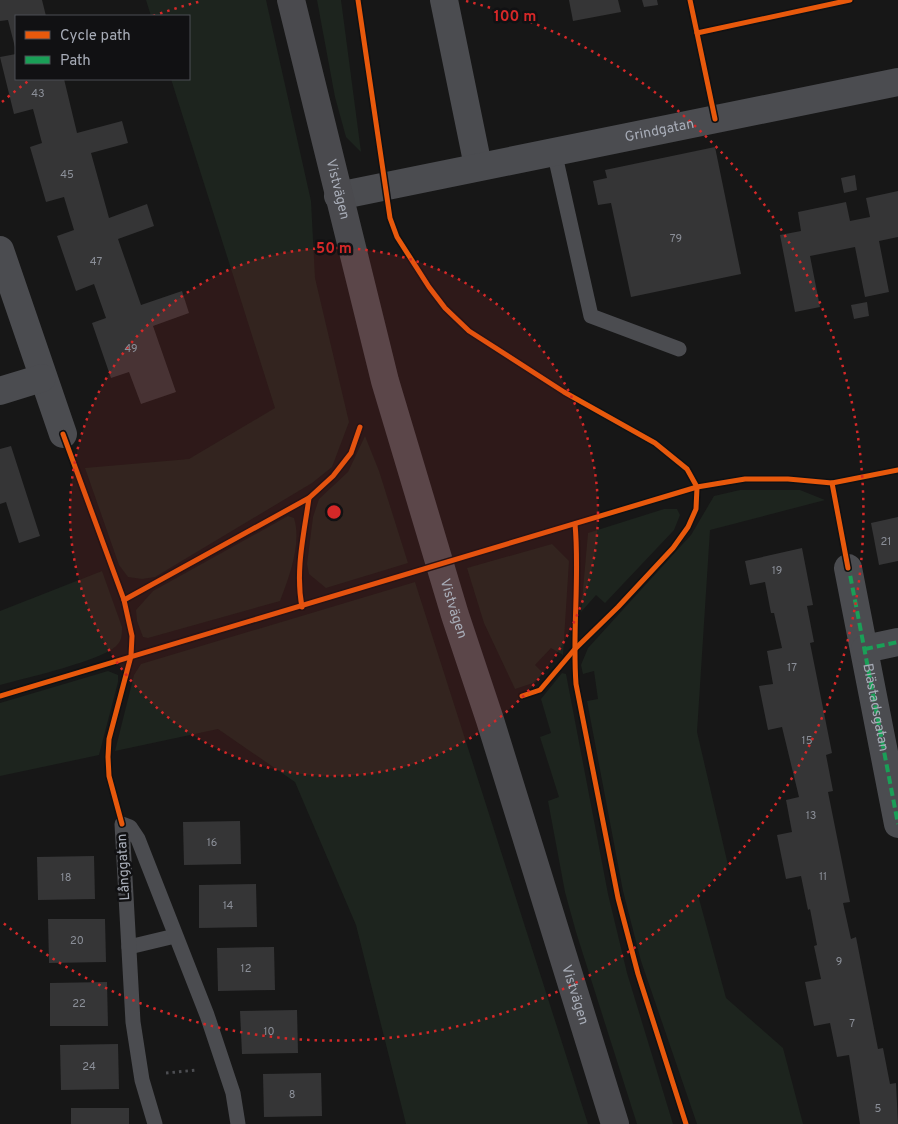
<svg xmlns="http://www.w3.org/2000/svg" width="898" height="1124" font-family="Overpass,sans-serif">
<rect width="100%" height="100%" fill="#171717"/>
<g fill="#1d241e">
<path d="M146,0H266L311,201L315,278L349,422L332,467L312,483L155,577L142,579L128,577L119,565L85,468L189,459L275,408L171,79H189V16H151Z"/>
<path d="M317,0H341L361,152L346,137L335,97Z"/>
<path d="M365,436L379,471L408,563L326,588L309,574L307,564L313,517L319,499L348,472Z"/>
<path d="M740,490H800L825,500L710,530L697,732L728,865L698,895L726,998L783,1048L803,1124H697L641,961L623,891L587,701L598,699L594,671L583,674L581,665L588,648L691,535L714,496Z"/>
<path d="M664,509H677L680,515L674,530L605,603L596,595L581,612L588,533Z"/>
<path d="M288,516L294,518C302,544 289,577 280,601L148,638L143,637L137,621L136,610L153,591Z"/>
<path d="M552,544L569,561L563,655L551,648L535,665L543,673L533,683L515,689L484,623L467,568Z"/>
<path d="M102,571L122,627C122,633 122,641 117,645C105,660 22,679 0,685V611Z"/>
<path d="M415,582L588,1124H406L356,925L295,782L218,729L115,751L134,675L141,664Z"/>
<path d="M108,671L118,675V682L99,755L0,776V703Z"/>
<path d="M562,673L566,674L608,894L627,973L673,1124H637L576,932L565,892L548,801L559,797L540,737L551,733L541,699Z"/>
</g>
<g fill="#353536">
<path d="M0,0H42L46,16H16V51L8,20L0,21Z"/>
<path d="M569,0H618L621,12L573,21Z"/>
<path d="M642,0H657L658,5L644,7Z"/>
<path d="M16,54V79H64L77,133L122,121L128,143L91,153L109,218L147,204L154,226L118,239L141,305L182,291L189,313L153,326L176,392L141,404L129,372L111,378L92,323L106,318L94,284L76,291L57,236L74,230L64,197L46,202L30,147L42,143L33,109L14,114L0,57Z"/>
<path d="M715,147L741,274L631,297L611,203L598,205L593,181L607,178L605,170Z"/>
<path d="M855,175L857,190L844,193L841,178Z"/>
<path d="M898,191V237L879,241L889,292L865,297L855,247L810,256L820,307L795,312L780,235L801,231L798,212L846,202L850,221L870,217L866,198Z"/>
<path d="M867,302L869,316L854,319L851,305Z"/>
<path d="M11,446L40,536L19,543L6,502L0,504V449Z"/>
<path d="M898,517V561L879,565L871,523Z"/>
<path d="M802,548L813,605L807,606L814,642L810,643L832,753L826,755L833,791L828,792L850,902L843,903L851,939L856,937L878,1049L883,1048L890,1084L896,1083L898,1124H860L849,1055L837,1057L830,1023L814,1026L805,982L821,979L814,946L817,945L810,909L808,910L801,876L786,879L777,835L792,832L786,800L799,797L782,727L768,730L759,686L773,684L767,651L782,648L774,613H771L765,582L750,585L745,561Z"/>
<path d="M240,821L241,864L184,865L183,822Z"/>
<path d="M94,856L95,899L38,900L37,857Z"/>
<path d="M256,884L257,927L199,928V885Z"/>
<path d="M48,919H105L106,962L49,963Z"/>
<path d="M274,947L275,990L218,991L217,948Z"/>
<path d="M107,982L108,1026H50V983Z"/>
<path d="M297,1010L298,1053L242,1054L240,1011Z"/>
<path d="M118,1044L119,1089L61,1090L60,1045Z"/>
<path d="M321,1073L322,1116L264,1117L263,1074Z"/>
<rect x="71" y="1108" width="58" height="16"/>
</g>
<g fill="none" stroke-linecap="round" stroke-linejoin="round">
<path stroke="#4d4e52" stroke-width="3" stroke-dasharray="2.5 4" stroke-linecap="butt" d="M166,1073L197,1070"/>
<g stroke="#4b4c50" stroke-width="15">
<path d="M554,151L591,316L679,349"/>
<path d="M129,947L175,936"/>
<path d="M155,1124L142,1080L133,1022L122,824L130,827L138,839L207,1015L233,1093L238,1124"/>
</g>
<g stroke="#4b4c50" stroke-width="28">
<path d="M444,0L478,166"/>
<path id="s1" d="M338,196L898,82"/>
<path d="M0,250L63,434"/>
<path d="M0,391L42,378"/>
<path d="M848,568L898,824"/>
<path d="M865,649L898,642"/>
</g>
<path stroke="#4a4a4e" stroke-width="28" id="s2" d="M291,0L385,381L455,615L490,720L615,1124"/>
<g stroke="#1a9f57" stroke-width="4" stroke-dasharray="8 4" stroke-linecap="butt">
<path id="s3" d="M848,564L898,824"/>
<path d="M865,649L898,642"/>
</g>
<defs>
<g id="cycleway">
<path d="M358,0L390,218L397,237L429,287L445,308L469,331L564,392L655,443L687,469L697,487L696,509L688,527L673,548L618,607L574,650L540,690L522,696"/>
<path d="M690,0L697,33L850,0"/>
<path d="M697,33L715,119"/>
<path d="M63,434L124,600L132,636L131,656L109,739L108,757L109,776L122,824"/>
<path d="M832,483L848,568"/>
<path d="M309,498L333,476L351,453L360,427"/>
<path d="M575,524C580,577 572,630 576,684L618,898L638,974L686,1124"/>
<path d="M124,600L309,498C304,534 295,571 302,607"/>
<path d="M0,696L697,487L745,479H788L832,483L898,470"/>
</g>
</defs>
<use href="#cycleway" stroke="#111113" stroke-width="8"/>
<use href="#cycleway" stroke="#e8590c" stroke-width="5"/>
</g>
<circle cx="334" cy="512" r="264" fill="#d62828" fill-opacity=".12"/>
<g fill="none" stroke="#d62828" stroke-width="2.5" stroke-dasharray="2.5 5">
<circle cx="334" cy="512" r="264"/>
<path d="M2 102A528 528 0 0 1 31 79M153 16A528 528 0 0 1 202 1M466 1A528 528 0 1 1 2 922"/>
</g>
<g text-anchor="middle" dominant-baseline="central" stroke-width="5" stroke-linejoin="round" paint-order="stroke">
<g font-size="11" fill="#8b8f98">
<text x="38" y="94">43</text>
<text x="67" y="175">45</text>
<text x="676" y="239">79</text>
<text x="96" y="262">47</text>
<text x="131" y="349">49</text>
<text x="886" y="542">21</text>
<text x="777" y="571">19</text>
<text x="792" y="668">17</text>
<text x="807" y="741">15</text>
<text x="811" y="816">13</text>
<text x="212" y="843">16</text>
<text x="823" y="877">11</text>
<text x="66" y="878">18</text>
<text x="228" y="906">14</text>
<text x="77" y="941">20</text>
<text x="839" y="962">9</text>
<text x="246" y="969">12</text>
<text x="79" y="1004">22</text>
<text x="852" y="1024">7</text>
<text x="269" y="1032">10</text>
<text x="89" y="1067">24</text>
<text x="292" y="1095">8</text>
<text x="878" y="1109">5</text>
</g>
<g font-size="14" fill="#a8adb8" stroke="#111113">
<text stroke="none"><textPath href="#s1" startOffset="328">Grindgatan</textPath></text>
<text stroke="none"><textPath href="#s2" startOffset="195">Vistvägen</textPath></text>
<text stroke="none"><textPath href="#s2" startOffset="630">Vistvägen</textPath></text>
<text stroke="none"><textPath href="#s3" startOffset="146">Blästadsgatan</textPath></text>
<text transform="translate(124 867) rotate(-93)">Långgatan</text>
<text stroke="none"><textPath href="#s2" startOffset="1035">Vistvägen</textPath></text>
</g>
</g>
<circle cx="334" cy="512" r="8" fill="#d62828" stroke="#111113" stroke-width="2.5"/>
<g font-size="15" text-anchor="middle" font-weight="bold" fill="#d62828" stroke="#111113" stroke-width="5" stroke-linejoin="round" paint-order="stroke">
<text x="515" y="21">100 m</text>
<text x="334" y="253">50 m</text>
</g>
<rect x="15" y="15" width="175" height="65" fill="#111113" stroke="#4d4f55"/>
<rect x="25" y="31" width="25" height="8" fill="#e8590c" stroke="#4d4f55"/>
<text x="60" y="40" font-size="15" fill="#a8adb8">Cycle path</text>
<rect x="25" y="56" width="25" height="8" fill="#1a9f57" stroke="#4d4f55"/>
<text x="60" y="65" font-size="15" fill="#a8adb8">Path</text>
</svg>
